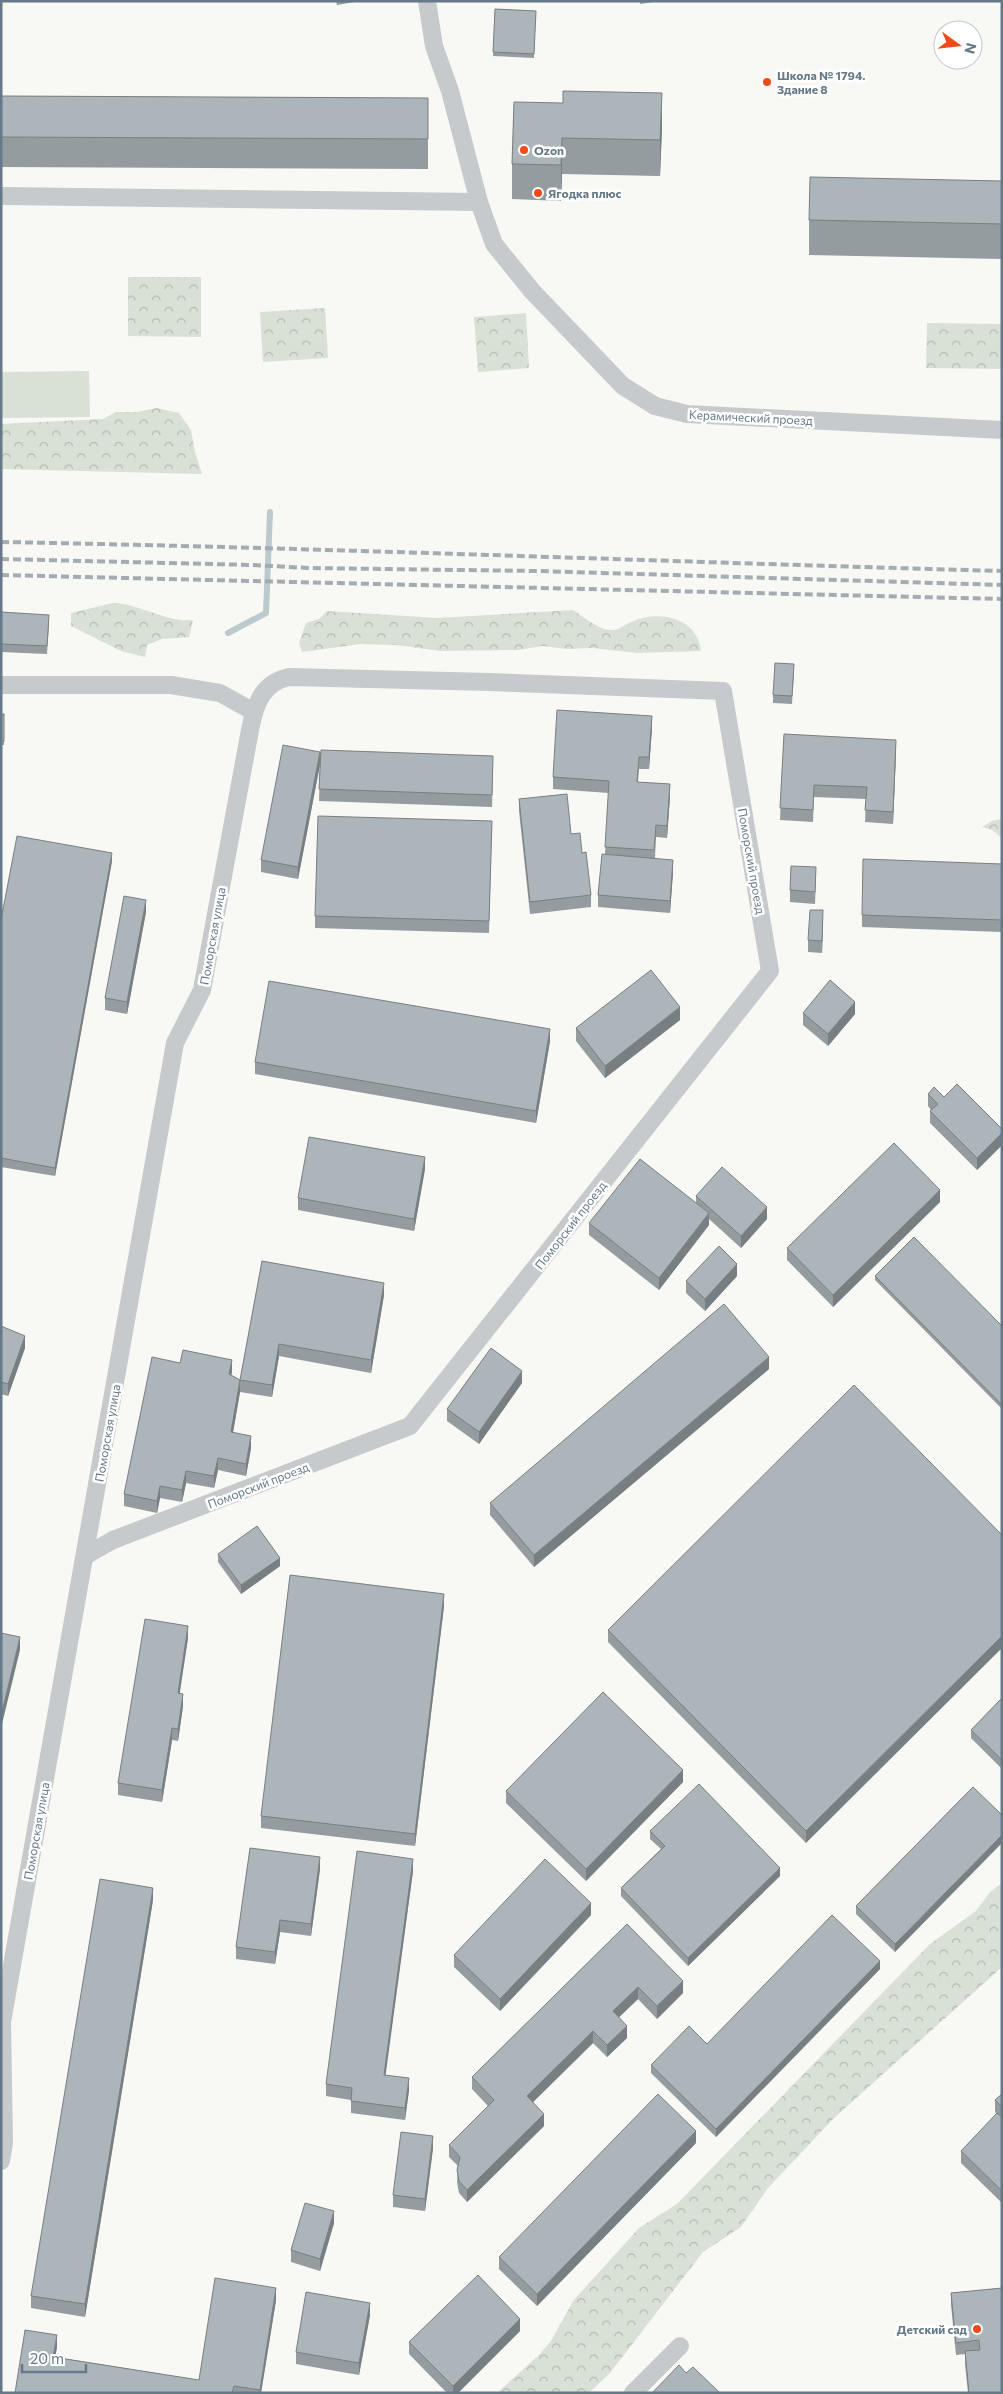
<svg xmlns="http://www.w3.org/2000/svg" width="1003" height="2394" font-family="Commissioner,sans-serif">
<defs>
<pattern id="forest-crowns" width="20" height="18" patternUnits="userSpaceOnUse" patternTransform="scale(1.25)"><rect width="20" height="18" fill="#d9e0d6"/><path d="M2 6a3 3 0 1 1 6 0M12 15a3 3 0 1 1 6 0" fill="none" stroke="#b4bab3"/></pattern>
</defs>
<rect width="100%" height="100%" fill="#f8f8f5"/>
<g fill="url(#forest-crowns)">
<path d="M128,277H201V337L128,336Z"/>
<path d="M325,308L328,358L263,362L260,312Z"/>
<path d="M526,313L529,368L478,372L474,317Z"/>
<path d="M927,323L1002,324V369L926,368Z"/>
<path d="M157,408L179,413L191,430L195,452L202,474L1,469V424L103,419L116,412H137Z"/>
<path d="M113,603C141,604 167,623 193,620L189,637L162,639L147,645L145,657L121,651L71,626V613Z"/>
<path d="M573,610C584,617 597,629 610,630C619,631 624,625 631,622C659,609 698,618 701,651L637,653L592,648L568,649L542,646L518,650L441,651L395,645L360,644L302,652L299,643L306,623L319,619L327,611L437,618Z"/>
<path d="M1002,819V838L992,830L982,827L992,821Z"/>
<path d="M1002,1883V1967L833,2119L768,2188L741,2227L703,2252L610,2373L589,2393H497L538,2356L551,2341L573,2301L639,2228L677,2204L930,1944L976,1911L990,1892Z"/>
</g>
<path fill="#d9e0d6" d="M89,371L90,417L1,418V372Z"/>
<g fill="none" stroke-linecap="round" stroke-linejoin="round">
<path stroke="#bcc9cd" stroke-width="6" d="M228,633L266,613L270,512"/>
<g stroke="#c6cacd" stroke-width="18">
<path d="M427,1L434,46L450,91L479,202L494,244L532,291L623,386L655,406L687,414L1002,430"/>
<path d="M1,196L479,202"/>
<path d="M1,685H171L220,693L254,712"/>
<path d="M1,2161L4,2143L2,2022L175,1043L202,990L250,730C255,704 262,683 289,677L489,682L723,691L770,971L410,1426L113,1540L85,1556"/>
<path d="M633,2393L680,2346"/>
</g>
<g stroke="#a4abb1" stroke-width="4" stroke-dasharray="8 4" stroke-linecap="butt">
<path d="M1,542C335,548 668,562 1002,571"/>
<path d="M1,559L253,565L308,568L538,571L1002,585"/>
<path d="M1,575L1002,599"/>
</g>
</g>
<g fill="#949ca0">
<path d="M336,1H360L337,5Z"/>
<path d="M640,1H660L640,4Z"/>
<path d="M495,9L536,11L534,58L493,56Z"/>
<path d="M1,96L428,98V169L1,167Z"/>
<path d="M514,102L662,128L660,176L562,174L561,201L512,199V164Z"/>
<path d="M1002,181V259L809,255V220Z"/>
<path d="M1,612L49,623L47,654L1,652Z"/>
<path d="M794,672L792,704L773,703V695Z"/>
<rect x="1" y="714" width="3" height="31"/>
<path d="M652,728L649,769H639L638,782L670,796L667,838L656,837L655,858L673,872L670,913L598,907V895L605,854L609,793L553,789V777Z"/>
<path d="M784,734L896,752L893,824L865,822L866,799L814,797L813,822L780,820Z"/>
<path d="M320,752L493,768L492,807L319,801L320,765L298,879L261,872V860Z"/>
<path d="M519,799L571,834L582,853L591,895V907L530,914L519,811Z"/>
<path d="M492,821L489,933L315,928V916Z"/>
<path d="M112,861L55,1176L1,1167V920Z"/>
<path d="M1002,864V932L862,927V915Z"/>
<path d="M816,879L815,904L790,902V890Z"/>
<path d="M146,912L127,1014L105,1010V998Z"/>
<path d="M823,922L822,953L808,952V940Z"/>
<path d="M803,1013L855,1014L828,1046L803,1025Z"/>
<path d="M680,1020L605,1078L576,1041V1028Z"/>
<path d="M550,1041L536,1123L255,1074V1062Z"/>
<path d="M928,1094L1002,1129V1145L977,1170L930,1123V1111L931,1110L928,1106Z"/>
<path d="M425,1169L414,1231L298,1210V1198Z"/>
<path d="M696,1196L767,1219L741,1248L709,1219V1225L659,1290L589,1235V1223L696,1203Z"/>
<path d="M940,1202L833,1307L787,1260V1248Z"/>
<path d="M262,1261L384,1295L371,1373L279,1356L272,1397L240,1392L233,1432L251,1448L246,1476L218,1470L214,1488L186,1483L182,1502L160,1498L157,1513L124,1506V1494L180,1363L232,1372L231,1375L240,1380Z"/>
<path d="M737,1276L705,1311L686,1293V1281Z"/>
<path d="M875,1276L1002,1326V1409L875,1280Z"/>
<path d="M1,1326L25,1348L8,1396L1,1394Z"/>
<path d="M769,1369L534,1567L490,1515V1503Z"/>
<path d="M522,1383L479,1444L447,1421V1409Z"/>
<path d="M1002,1535L806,1843L608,1642V1630Z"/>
<path d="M218,1554L280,1566L241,1594L218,1562Z"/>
<path d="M444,1606L415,1846L261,1828V1816Z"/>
<path d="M188,1638L179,1693L183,1706L178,1741L172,1740L162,1802L118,1795V1783Z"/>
<path d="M1002,1698V1769L971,1738V1730Z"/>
<path d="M683,1782L586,1881L506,1803V1791Z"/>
<path d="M973,1787L895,1952L856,1914V1906Z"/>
<path d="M650,1831L780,1876L688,1966L621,1896V1888L661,1849L650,1839Z"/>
<path d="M320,1869L311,1936L280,1932L275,1964L236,1959V1947Z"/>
<path d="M413,1871L385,2075L409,2090L405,2120L351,2113V2100L326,2096V2084Z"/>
<path d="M153,1900L85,2317L31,2308V2296Z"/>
<path d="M591,1915L500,2011L454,1967V1955Z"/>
<path d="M627,1924L683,1993L657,2019L638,1999L619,2017L627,2038L607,2057L593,2043L533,2102L544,2126L467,2202L459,2193L457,2182L458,2166L449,2157V2145L488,2106L472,2089V2077Z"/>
<path d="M880,1969L716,2137L651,2073V2065L707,2044Z"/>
<path d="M1002,2094V2203L961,2163V2151L997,2114L995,2112V2100Z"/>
<path d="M696,2143L537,2306L499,2269V2257Z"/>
<path d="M433,2148L425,2211L393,2207V2195Z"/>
<path d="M334,2223L320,2271L291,2262V2250Z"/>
<path d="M1002,2288V2393H968L965,2364V2354L956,2355L951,2305V2293Z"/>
<path d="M276,2300L261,2393H15L57,2347L55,2357L199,2380Z"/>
<path d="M370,2315L359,2375L296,2364V2352Z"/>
<path d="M520,2331L458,2393H447L409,2354V2342Z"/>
</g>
<g fill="#787f82">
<path d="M662,93V128L660,176V140Z"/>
<path d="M562,138V174L561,201V165Z"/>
<path d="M652,716V728L649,769V757Z"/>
<path d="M896,740V752L893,824V812Z"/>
<path d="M320,752V764L298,879V867Z"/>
<path d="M670,784V796L667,838V826Z"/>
<path d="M112,853V861L55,1176V1168Z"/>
<path d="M673,860V872L670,913V901Z"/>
<path d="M146,900V912L127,1014V1002Z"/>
<path d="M823,910V922L822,953V941Z"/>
<path d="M855,1002V1014L828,1046V1034Z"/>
<path d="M680,1007V1020L605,1078V1066Z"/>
<path d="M550,1029V1041L536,1123V1111Z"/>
<path d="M1002,1133V1145L977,1170V1158Z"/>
<path d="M425,1157V1169L414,1231V1219Z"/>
<path d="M940,1190V1202L833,1307V1295Z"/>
<path d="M767,1207V1219L741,1248V1236Z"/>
<path d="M709,1213V1225L659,1290V1278Z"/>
<path d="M737,1264V1276L705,1311V1299Z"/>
<path d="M384,1283V1295L371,1373V1360Z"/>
<path d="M25,1336V1348L8,1396V1384Z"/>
<path d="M279,1344V1356L272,1397V1385Z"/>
<path d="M769,1357V1369L534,1567V1555Z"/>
<path d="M232,1360V1372L229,1386V1374Z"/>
<path d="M522,1371V1383L479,1444V1432Z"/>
<path d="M240,1380V1392L231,1444V1432Z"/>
<path d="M251,1436V1448L246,1476V1464Z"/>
<path d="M218,1458V1470L214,1488V1476Z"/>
<path d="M186,1471V1483L182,1502V1490Z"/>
<path d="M160,1486V1498L157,1513V1501Z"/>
<path d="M280,1558V1566L241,1594V1585Z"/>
<path d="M444,1594V1606L415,1846V1834Z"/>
<path d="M188,1626V1638L178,1705V1693Z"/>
<path d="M1002,1636V1648L806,1843V1831Z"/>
<path d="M20,1637V1650L1,1728V1716Z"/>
<path d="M183,1694V1706L178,1741V1729Z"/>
<path d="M172,1728V1740L162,1802V1790Z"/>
<path d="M683,1770V1782L586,1881V1869Z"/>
<path d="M1002,1835V1843L895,1952V1944Z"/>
<path d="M320,1857V1869L311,1936V1924Z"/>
<path d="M413,1859V1871L384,2087V2075Z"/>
<path d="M780,1868V1876L688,1966V1958Z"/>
<path d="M153,1888V1900L85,2317V2304Z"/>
<path d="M591,1903V1915L500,2011V1999Z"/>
<path d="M280,1920V1932L275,1964V1952Z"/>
<path d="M880,1961V1969L716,2137V2129Z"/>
<path d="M683,1981V1993L657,2019V2006Z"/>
<path d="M638,1987V1999L613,2023V2011Z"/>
<path d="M627,2026V2038L607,2057V2045Z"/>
<path d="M593,2031V2043L527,2108V2096Z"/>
<path d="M409,2078V2090L405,2120V2108Z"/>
<path d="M544,2114V2126L467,2202V2190Z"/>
<path d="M696,2131V2143L537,2306V2294Z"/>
<path d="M433,2136V2148L425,2211V2199Z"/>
<path d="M334,2211V2223L320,2271V2259Z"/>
<path d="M276,2288V2300L261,2393H260Z"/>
<path d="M370,2303V2315L359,2375V2363Z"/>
<path d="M520,2319V2331L458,2393H453V2386Z"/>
<path d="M57,2335V2347L53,2369V2357Z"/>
</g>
<g fill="#acb5ba" stroke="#787f82">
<path d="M495,9L536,11L534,54L493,52Z"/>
<path d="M563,91L662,93L660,140L562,138L561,165L512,164L514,102L563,103Z"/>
<path d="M1,96L428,98V139L1,137Z"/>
<path d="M810,177L1002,181V224L809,220Z"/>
<path d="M1,612L49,615L47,646L1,644Z"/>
<path d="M775,663L794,664L792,696L773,695Z"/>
<path d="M557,710L652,716L649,757H639L637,782L670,784L667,826L656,825L654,850L605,847L609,781L553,777Z"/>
<rect x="1" y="714" width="3" height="27"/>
<path d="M784,734L896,740L893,812L865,810L867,787L814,785L813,810L780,808Z"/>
<path d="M283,745L320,752L298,867L261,860Z"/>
<path d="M321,750L493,756L492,795L319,789Z"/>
<path d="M567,794L571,834L580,833L582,853L586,852L591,895L530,902L519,799Z"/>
<path d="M318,816L492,821L489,921L315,916Z"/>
<path d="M17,836L112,853L55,1168L1,1158V920Z"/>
<path d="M602,854L673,860L670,901L598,895Z"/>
<path d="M863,859L1002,864V920L862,915Z"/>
<path d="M791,866L816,867L815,892L790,890Z"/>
<path d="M124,896L146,900L127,1002L105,998Z"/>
<path d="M810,910H823L822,941L808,940Z"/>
<path d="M651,970L680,1007L605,1066L576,1028Z"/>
<path d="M830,980L855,1002L828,1034L803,1013Z"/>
<path d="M269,981L550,1029L536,1111L255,1062Z"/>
<path d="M957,1084L1002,1129V1133L977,1158L930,1111L938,1104L928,1094L934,1087L944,1097Z"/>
<path d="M309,1137L425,1157L414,1219L298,1198Z"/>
<path d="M894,1143L940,1190L833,1295L787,1248Z"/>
<path d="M640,1159L709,1213L659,1278L589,1223Z"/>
<path d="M722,1167L767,1207L741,1236L696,1196Z"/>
<path d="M914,1237L1002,1326V1405L875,1276Z"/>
<path d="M719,1246L737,1264L705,1299L686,1281Z"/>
<path d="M262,1261L384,1283L371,1360L279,1344L272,1385L240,1380Z"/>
<path d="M724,1304L769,1357L534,1555L490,1503Z"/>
<path d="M1,1326L25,1336L8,1384L1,1382Z"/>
<path d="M491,1348L522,1371L479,1432L447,1409Z"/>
<path d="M183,1350L232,1360L229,1374L240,1380L231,1432L251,1436L246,1464L218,1458L214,1476L186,1471L182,1490L160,1486L157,1501L124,1494L152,1357L180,1363Z"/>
<path d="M854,1385L1002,1535V1636L806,1831L608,1630Z"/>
<path d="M257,1526L280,1558L241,1585L218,1554Z"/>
<path d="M290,1575L444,1594L415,1834L261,1816Z"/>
<path d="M145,1619L188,1626L178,1693L183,1694L178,1729L172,1728L162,1790L118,1783Z"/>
<path d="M1,1633L20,1637L1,1716Z"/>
<path d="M603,1692L683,1770L586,1869L506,1791Z"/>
<path d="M1002,1698V1760L971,1730Z"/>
<path d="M699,1784L780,1868L688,1958L621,1888L665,1846L650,1831Z"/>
<path d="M973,1787L1002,1815V1835L895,1944L856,1906Z"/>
<path d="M250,1848L320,1857L311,1924L280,1920L275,1952L236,1947Z"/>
<path d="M357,1851L413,1859L384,2075L409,2078L405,2108L351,2101L352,2088L326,2084Z"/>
<path d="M545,1859L591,1903L500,1999L454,1955Z"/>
<path d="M100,1879L153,1888L85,2304L31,2296Z"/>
<path d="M832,1915L880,1961L716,2129L651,2065L689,2026L707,2044Z"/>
<path d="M627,1924L683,1981L657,2006L638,1987L613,2011L627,2026L607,2045L593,2031L527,2096L544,2114L467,2190L459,2181L457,2170L460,2157L449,2145L494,2100L472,2077Z"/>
<path d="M658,2094L696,2131L537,2294L499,2257Z"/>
<path d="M1002,2094V2107L995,2100Z"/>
<path d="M997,2113L1002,2117V2191L961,2151Z"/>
<path d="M401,2132L433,2136L425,2199L393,2195Z"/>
<path d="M305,2203L334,2211L320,2259L291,2250Z"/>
<path d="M478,2275L520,2319L453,2386L409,2342Z"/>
<path d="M215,2278L276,2288L260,2390L234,2386L232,2393H15L25,2330L57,2335L53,2357L199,2380Z"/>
<path d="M1002,2288V2393H969L965,2351L980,2350L979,2340L956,2343L951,2293Z"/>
<path d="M306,2292L370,2303L359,2363L296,2352Z"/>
<path d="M679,2365L686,2373L693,2367L720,2393H652Z"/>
</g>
<g fill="#f14b1c" stroke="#fff" stroke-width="2">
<circle cx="767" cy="82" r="5"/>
<circle cx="524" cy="150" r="5"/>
<circle cx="538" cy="193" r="5"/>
<circle cx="977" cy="2329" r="5"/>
</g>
<g text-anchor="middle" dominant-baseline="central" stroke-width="5" stroke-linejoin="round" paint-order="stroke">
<g font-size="12" font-weight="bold" fill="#657988" stroke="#fff" text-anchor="start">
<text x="777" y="75">Школа № 1794.<tspan x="777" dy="14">Здание 8</tspan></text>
<text x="534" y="150">Ozon</text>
<text x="548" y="193">Ягодка плюс</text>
<text x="967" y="2329" text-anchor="end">Детский сад</text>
</g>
<g font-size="12" fill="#657988" stroke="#fff">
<text transform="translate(751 417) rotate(3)">Керамический проезд</text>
<text transform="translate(752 861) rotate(80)">Поморский проезд</text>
<text transform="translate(212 936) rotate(-80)">Поморская улица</text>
<text transform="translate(570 1225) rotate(-52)">Поморский проезд</text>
<text transform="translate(107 1433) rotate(-80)">Поморская улица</text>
<text transform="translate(258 1485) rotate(-21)">Поморский проезд</text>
<text transform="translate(36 1831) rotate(-80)">Поморская улица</text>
</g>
</g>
<rect width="1003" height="2394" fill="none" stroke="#657988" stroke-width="5"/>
<g transform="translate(958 45) rotate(105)"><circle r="24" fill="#ffffff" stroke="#c1c9cf"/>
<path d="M0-4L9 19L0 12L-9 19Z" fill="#f14b1c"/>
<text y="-8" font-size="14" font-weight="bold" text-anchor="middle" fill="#657988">N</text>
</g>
<path d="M22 2364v8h64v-8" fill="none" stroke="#657988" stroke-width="2.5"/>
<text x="30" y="2364" font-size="15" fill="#657988" stroke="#ffffff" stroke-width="4" paint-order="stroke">20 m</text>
</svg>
